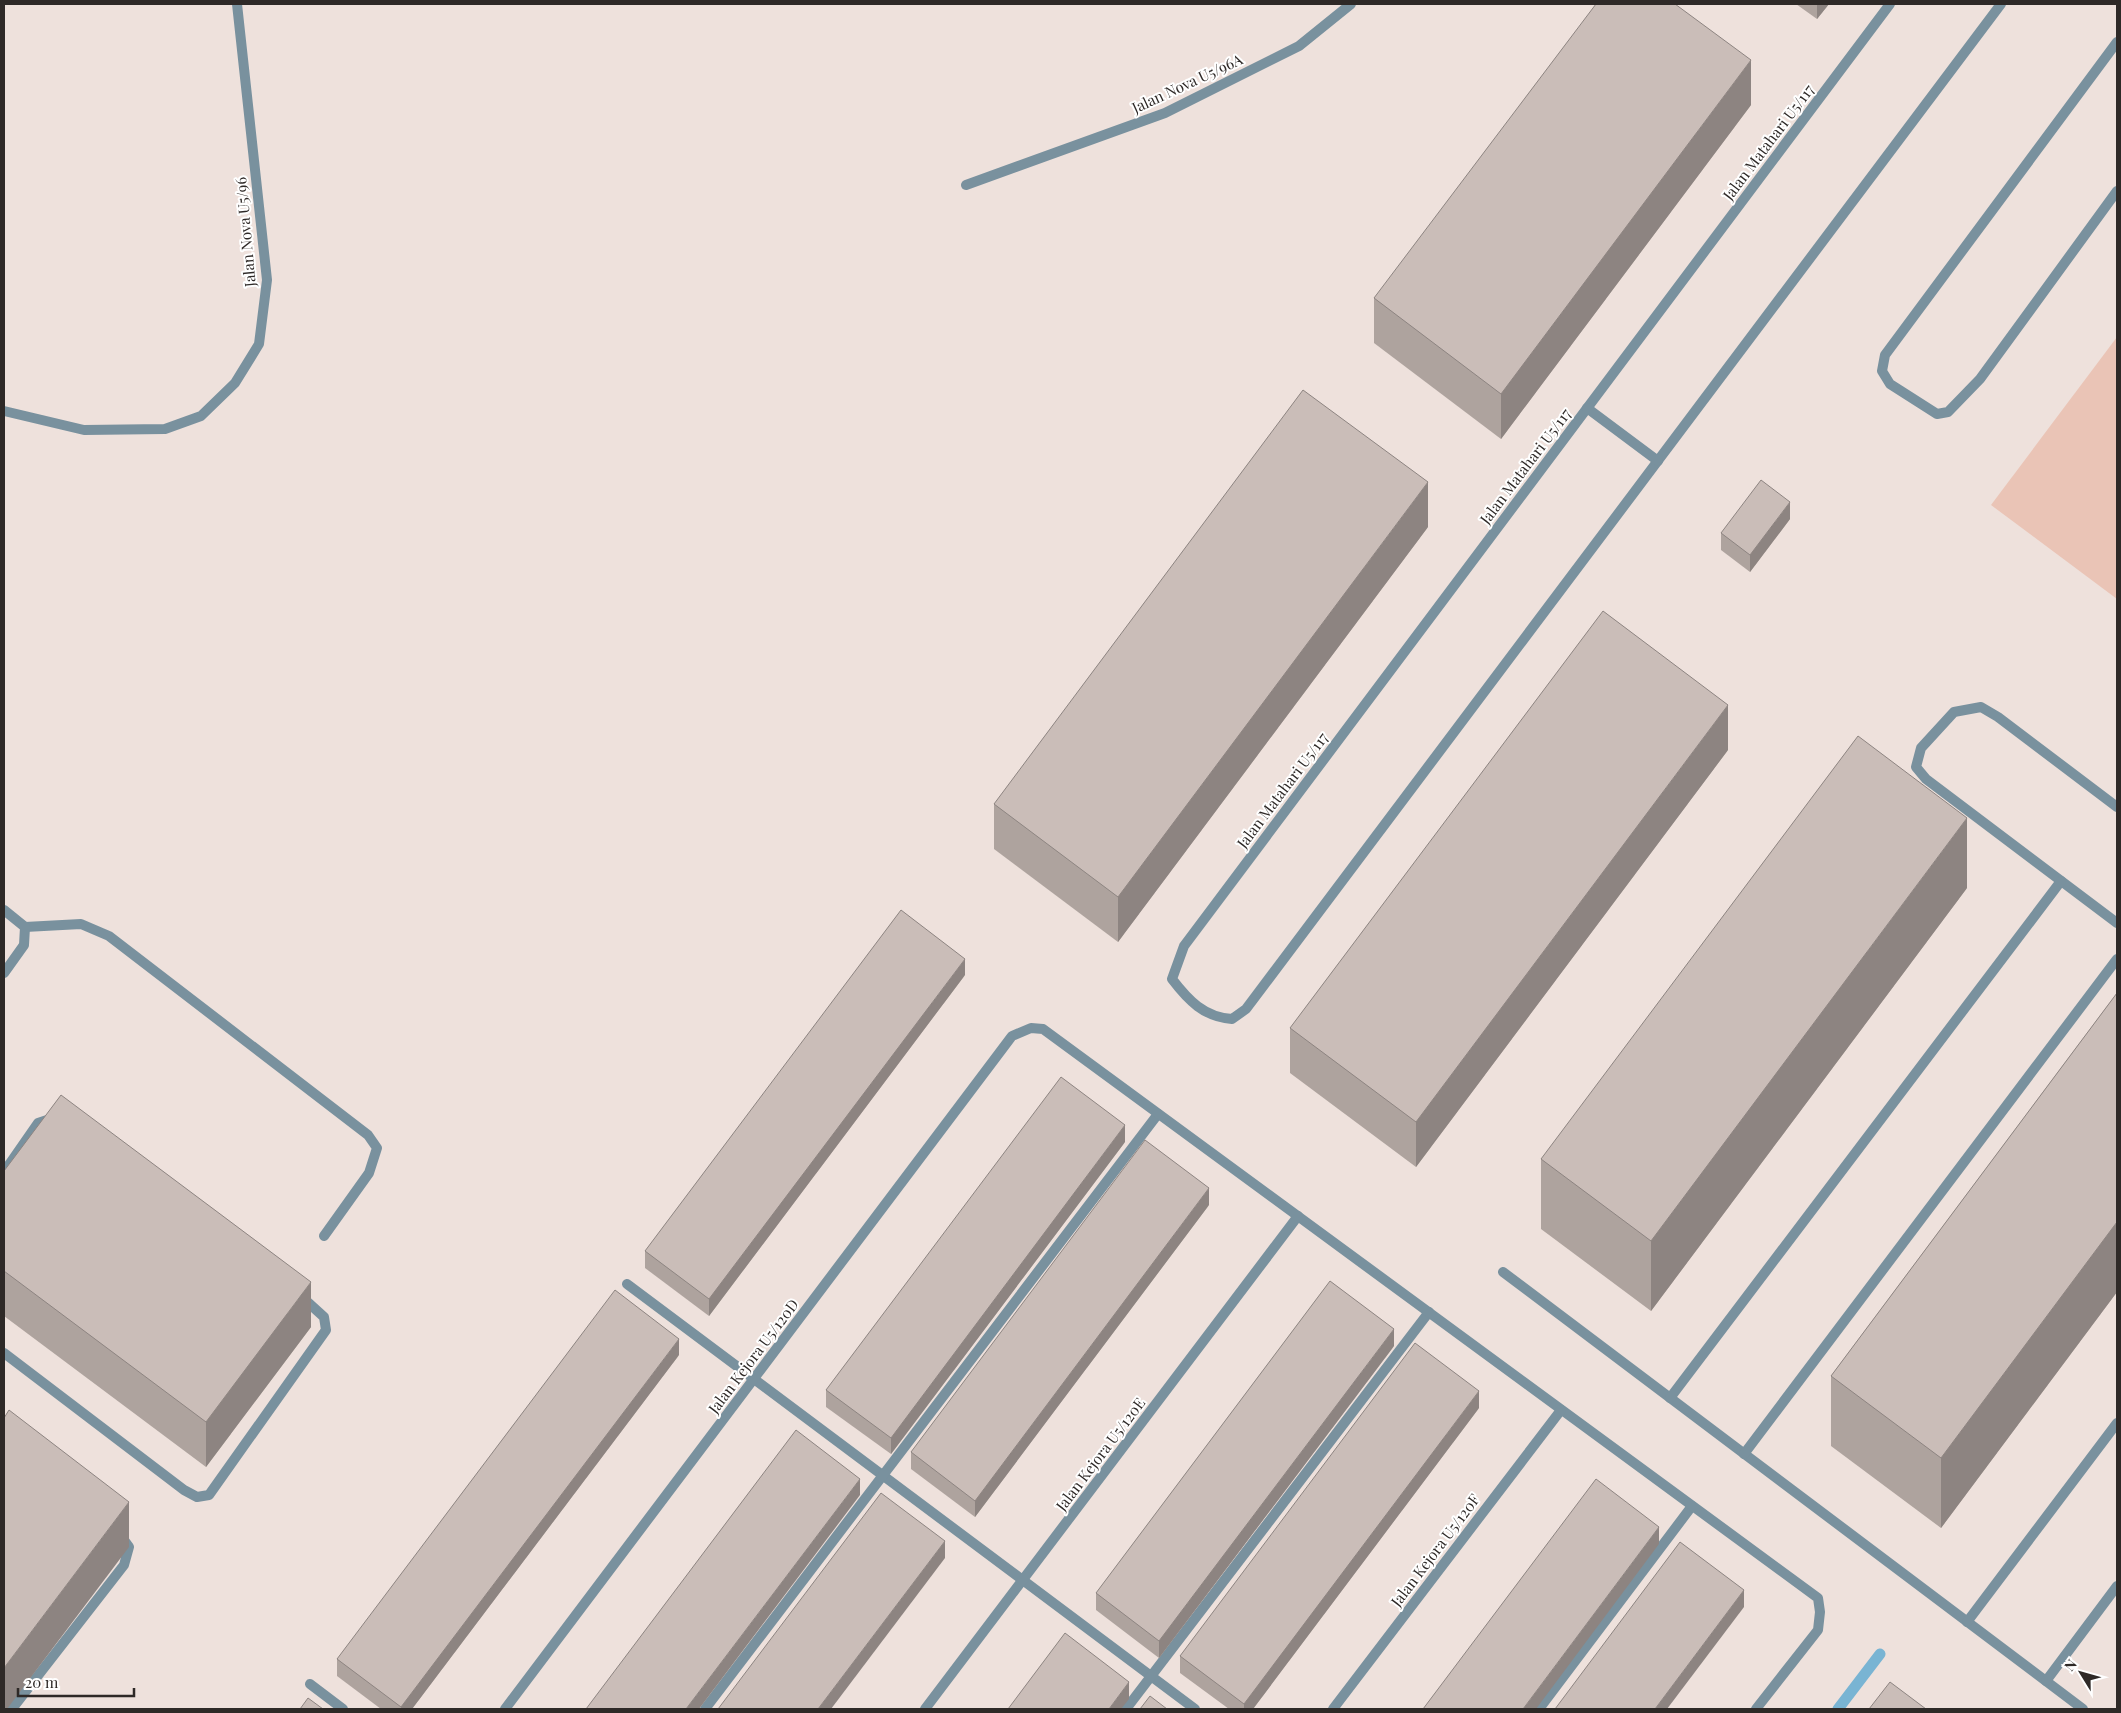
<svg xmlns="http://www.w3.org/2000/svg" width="2121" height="1713" font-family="'Playfair Display',serif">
<rect width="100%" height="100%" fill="#eee1dc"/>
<path fill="#eac4b6" d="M2117,337V599L1991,505Z"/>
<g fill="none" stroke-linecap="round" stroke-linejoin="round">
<path stroke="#79b4d3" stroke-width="11" d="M1838,1709L1880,1654"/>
<g stroke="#79919e" stroke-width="10">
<path d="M1890,4L1184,946L1172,979C1188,1000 1204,1017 1232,1019L1246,1009L2001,4"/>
<path d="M2117,42L1885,355L1882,371L1890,384L1937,414L1948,412L1980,379L2117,191"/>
<path d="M1587,408L1658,461"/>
<path d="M2117,807L1998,717L1981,707L1954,712L1921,748L1916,767L1926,779L2117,923"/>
<path d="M25,927L81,924L109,936L368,1135L377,1148L369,1173L324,1236"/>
<path d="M4,1172L38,1123L53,1118"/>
<path d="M1503,1272L2083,1709"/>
<path d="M627,1284L1195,1709"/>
<path d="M4,1353L184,1490L197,1497L209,1495L326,1330L324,1317L302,1297"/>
<path d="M1670,1398L2061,881"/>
<path d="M1744,1454L2117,959"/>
<path d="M1967,1622L2117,1423"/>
<path d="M2046,1681L2117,1586"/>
<path d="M12,1709L124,1565L129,1547L121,1536"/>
<path d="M705,1709L1158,1114"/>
<path d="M1126,1709L1429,1312"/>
<path d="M1539,1709L1692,1506"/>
</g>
<g stroke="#79919e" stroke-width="10">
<path d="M966,185L1165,113L1299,46L1351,4"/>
<path d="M4,411L84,430L165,429L201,416L235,383L259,344L267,280L237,4"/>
<path d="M4,910L25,927L24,945L4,973"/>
<path d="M310,1684L343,1709"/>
<path d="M505,1709L1012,1036L1031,1028L1043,1029L1818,1598L1820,1612L1818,1630L1756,1709"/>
<path d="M925,1709L1298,1216"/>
<path d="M1333,1709L1561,1410"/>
</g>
</g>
<g fill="#aea39e">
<path d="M1796,4H1829L1817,19Z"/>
<path d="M1751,105L1501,439L1374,343V298Z"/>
<path d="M1790,519L1750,572L1721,550V533Z"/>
<path d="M1428,527L1118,942L994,849V804Z"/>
<path d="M1728,750L1416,1167L1290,1073V1028Z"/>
<path d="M1967,888L1651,1311L1541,1229V1159Z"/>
<path d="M965,975L709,1316L645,1268V1251Z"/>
<path d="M2117,993V1292L1941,1528L1831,1446V1376Z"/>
<path d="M1125,1142L891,1454L826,1407V1390Z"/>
<path d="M4,1171L311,1327L206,1467L4,1316Z"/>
<path d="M1209,1205L975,1517L911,1469V1452Z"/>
<path d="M1394,1346L1159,1658L1096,1610V1593Z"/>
<path d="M679,1355L412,1709H381L337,1676V1659Z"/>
<path d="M1479,1408L1253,1709H1229L1180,1673V1656Z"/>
</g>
<g fill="#8d8481">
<path d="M1817,4H1829L1817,19Z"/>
<path d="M1751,60V105L1501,439V394Z"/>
<path d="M1428,482V527L1118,942V897Z"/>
<path d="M1790,502V519L1750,572V555Z"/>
<path d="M1728,705V750L1416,1167V1122Z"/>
<path d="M1967,818V888L1651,1311V1241Z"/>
<path d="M965,959V975L709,1316V1299Z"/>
<path d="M1125,1125V1142L891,1454V1438Z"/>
<path d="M1209,1188V1205L975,1517V1501Z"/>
<path d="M2117,1222V1292L1941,1528V1458Z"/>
<path d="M311,1282V1327L206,1467V1422Z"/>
<path d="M1394,1329V1346L1159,1658V1641Z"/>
<path d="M679,1339V1355L412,1709H401V1707Z"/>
<path d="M1479,1391V1408L1253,1709H1244V1704Z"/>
<path d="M860,1479V1495L699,1709H686Z"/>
<path d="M129,1502V1547L7,1709H4V1668Z"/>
<path d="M1659,1527V1544L1536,1709H1523Z"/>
<path d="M945,1541V1558L831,1709H818Z"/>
<path d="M1744,1590V1607L1667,1709H1655Z"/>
<path d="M1129,1682V1699L1121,1709H1109Z"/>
</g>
<g fill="#cabdb8" stroke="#8d8481">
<path d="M1596,4H1675L1751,60L1501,394L1374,298Z"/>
<path d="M1303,390L1428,482L1118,897L994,804Z"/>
<path d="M1761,480L1790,502L1750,555L1721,533Z"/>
<path d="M1603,611L1728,705L1416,1122L1290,1028Z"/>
<path d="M1858,736L1967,818L1651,1241L1541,1159Z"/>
<path d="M901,910L965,959L709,1299L645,1251Z"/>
<path d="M2117,993V1222L1941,1458L1831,1376Z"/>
<path d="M1061,1077L1125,1125L891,1438L826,1390Z"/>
<path d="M61,1095L311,1282L206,1422L4,1271V1171Z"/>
<path d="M1145,1140L1209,1188L975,1501L911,1452Z"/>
<path d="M1330,1281L1394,1329L1159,1641L1096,1593Z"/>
<path d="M615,1290L679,1339L401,1707L337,1659Z"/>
<path d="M1415,1343L1479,1391L1244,1704L1180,1656Z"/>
<path d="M9,1410L129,1502L4,1668V1418Z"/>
<path d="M796,1430L860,1479L686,1709H586Z"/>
<path d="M1596,1479L1659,1527L1523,1709H1423Z"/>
<path d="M881,1493L945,1541L818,1709H718Z"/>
<path d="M1680,1542L1744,1590L1655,1709H1555Z"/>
<path d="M1065,1633L1129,1682L1109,1709H1008Z"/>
<path d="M1890,1682L1926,1709H1869Z"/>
<path d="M1150,1696L1167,1709H1140Z"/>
<path d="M308,1698L323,1709H300Z"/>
</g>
<g text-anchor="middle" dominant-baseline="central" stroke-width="4" stroke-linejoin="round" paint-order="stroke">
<g font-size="15" fill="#2e2927" stroke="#fff">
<text transform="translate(1187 83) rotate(-25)">Jalan Nova U5/96A</text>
<text transform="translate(1768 142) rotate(-53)">Jalan Matahari U5/117</text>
<text transform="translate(245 232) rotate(-95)">Jalan Nova U5/96</text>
<text transform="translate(1525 466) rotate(-53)">Jalan Matahari U5/117</text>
<text transform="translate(1282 790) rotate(-53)">Jalan Matahari U5/117</text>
<text transform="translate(753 1356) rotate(-53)">Jalan Kejora U5/120D</text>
<text transform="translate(1100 1454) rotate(-53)">Jalan Kejora U5/120E</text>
<text transform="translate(1435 1550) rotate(-53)">Jalan Kejora U5/120F</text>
</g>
</g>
<rect width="2121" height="1713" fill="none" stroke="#2e2927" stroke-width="10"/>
<g transform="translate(2081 1673) rotate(307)" stroke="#ffffff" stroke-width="4" paint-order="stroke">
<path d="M0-4L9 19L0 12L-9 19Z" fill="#2e2927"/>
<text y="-8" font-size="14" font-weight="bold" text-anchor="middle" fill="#2e2927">N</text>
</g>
<path d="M18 1688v8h116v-8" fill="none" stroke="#2e2927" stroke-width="2.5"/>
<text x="25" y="1688" font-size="15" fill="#2e2927" stroke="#ffffff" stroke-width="4" paint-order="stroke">20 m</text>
</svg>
